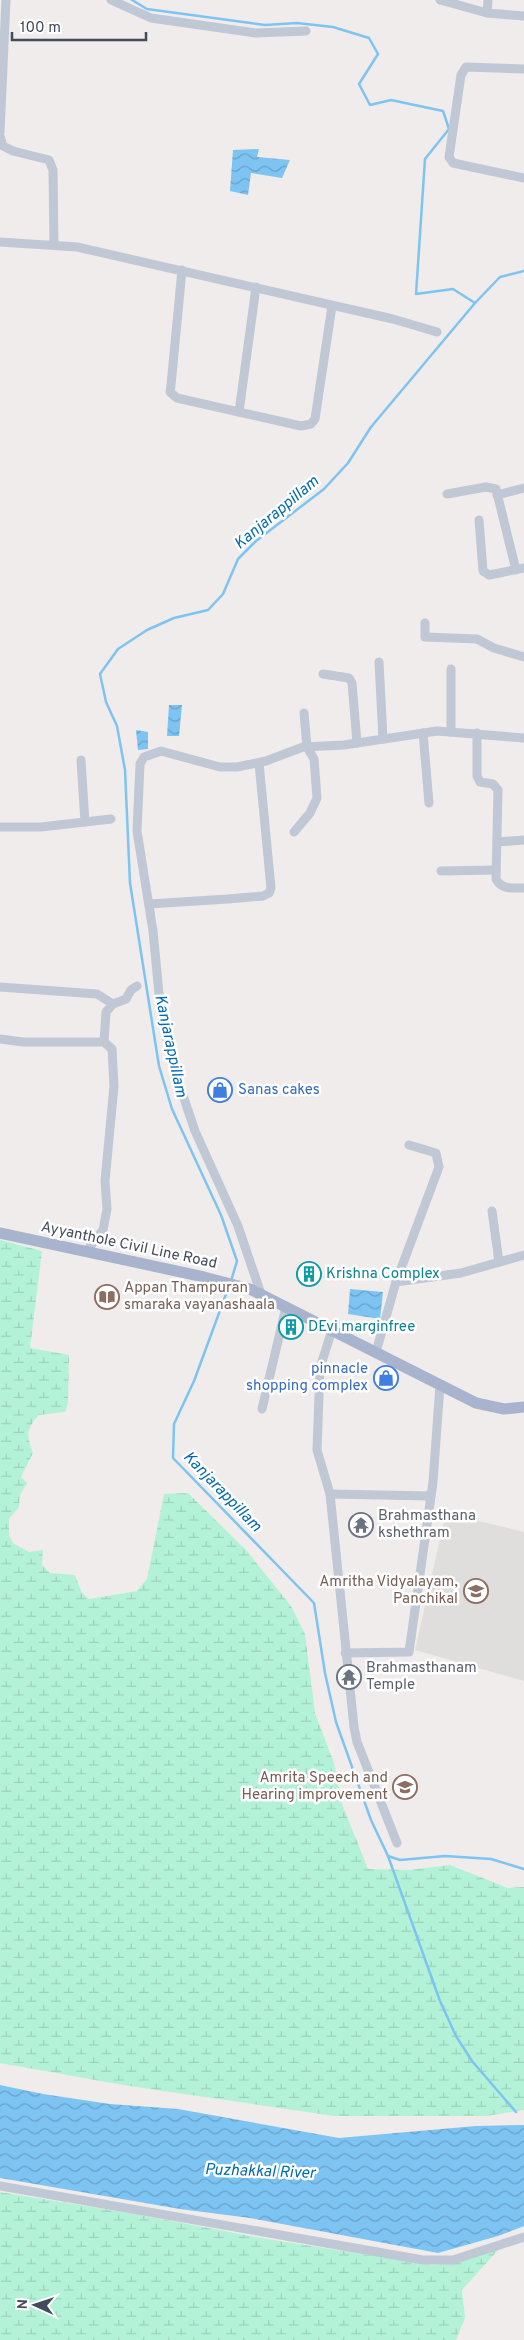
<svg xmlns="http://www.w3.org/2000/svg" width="524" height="2340" font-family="Overpass,sans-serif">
<defs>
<pattern id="wetland-marsh" width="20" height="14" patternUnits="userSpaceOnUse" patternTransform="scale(1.25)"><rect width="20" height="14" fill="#b4f2d8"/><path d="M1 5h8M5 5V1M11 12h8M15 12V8" fill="none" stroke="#9cd1bc"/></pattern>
<pattern id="water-waves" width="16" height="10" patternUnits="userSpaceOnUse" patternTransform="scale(1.25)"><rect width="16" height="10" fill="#7dc4f3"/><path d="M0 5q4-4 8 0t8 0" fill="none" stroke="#68a1c8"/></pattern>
</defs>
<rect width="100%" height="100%" fill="#efeceb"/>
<path fill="#e0dddd" d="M446,1513L524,1532V1681L415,1650Z"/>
<g fill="url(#wetland-marsh)">
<path d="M0,1240L42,1251L30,1348L69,1355L68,1403L65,1412L39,1415C26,1429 26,1435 33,1453L21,1477L27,1483L20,1495L19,1507L9,1519V1535L13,1543L29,1552L43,1550L42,1565L50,1573L75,1575L82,1593L89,1599L137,1591L147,1579L164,1494L188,1493L246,1550L291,1606L305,1634L315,1713L334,1763L342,1804L368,1869L409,1870L450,1865L508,1888L524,1887V2110L486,2116H334L123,2085L0,2063Z"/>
<path d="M0,2192L135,2214L267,2239L433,2265L464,2261L499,2249L462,2290L465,2318L456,2340H0Z"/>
</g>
<g fill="url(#water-waves)">
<path d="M259,149L257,157L290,160L282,178L251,173L248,195L230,191L233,150Z"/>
<path d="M169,705H182L179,736H167Z"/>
<path d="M136,730L148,732V749L138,750Z"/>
<path d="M350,1289L383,1292L380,1319L348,1314Z"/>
<path d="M0,2085L43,2094L110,2104L178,2109L339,2138L476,2126L524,2125V2226L498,2236L438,2253L250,2218L180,2209L0,2178Z"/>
</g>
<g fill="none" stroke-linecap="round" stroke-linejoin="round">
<g stroke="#7dc4f3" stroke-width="2.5">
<path d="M132,0L147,9L265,25L297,23L333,27L369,38L378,54L359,84L370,105L391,100L443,111L449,129L425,159L416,294L453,289L475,303"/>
<path d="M231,1281L237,1261L221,1215L172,1109L159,1066L130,883L125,770L117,726L106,702L100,674L118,649L147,630L174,618L208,610L223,594L238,559L256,541L324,489L348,463L371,427L475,303L500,277L524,271"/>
<path d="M229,1286L194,1381L174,1424L173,1458L314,1603L325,1673L336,1722L371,1820L388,1856L400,1860L445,1856L491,1859L524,1869"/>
<path d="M388,1856L440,2001L456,2036L472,2061L516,2112"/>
</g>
<g stroke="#c0c7d5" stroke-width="9">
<path d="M111,0L151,18L256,33L306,31"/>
<path d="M440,0L487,13L524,16"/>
<path d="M487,13L488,0"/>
<path d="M524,69L466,67L461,75L449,157L453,163L524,178"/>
<path d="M0,132L6,0"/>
<path d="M0,136L3,146L13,151L49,160L53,170L54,245"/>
<path d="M0,242L77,247L393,319L437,332"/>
<path d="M182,270L171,385L170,392L177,398L301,426L311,424L315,419L332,306"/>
<path d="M239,412L256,287"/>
<path d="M447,494L486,487L496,489L516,570"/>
<path d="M497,495L524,488"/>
<path d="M479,520L483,571L489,575L524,568"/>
<path d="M425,623V637L477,639L494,648L524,657"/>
<path d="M379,662L383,739"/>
<path d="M323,674L349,678L352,683L357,743"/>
<path d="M451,732V669"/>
<path d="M423,733L429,803"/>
<path d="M477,733V776L480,782L493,784L498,790L496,879C502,890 512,888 524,888"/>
<path d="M81,760L85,822"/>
<path d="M0,827H41L111,819"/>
<path d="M294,832L310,813L317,798L314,759L307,747L304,713"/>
<path d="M497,842L524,840"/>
<path d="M441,871L496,870"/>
<path d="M149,904L228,899L263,896L269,893L271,888L259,763"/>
<path d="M0,987L97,994L113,1004L126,999L131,990L137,986"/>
<path d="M0,1039L23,1042H104L112,1049L114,1086L105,1181L107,1209L103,1230L86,1252"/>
<path d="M104,1042L106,1012L113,1004"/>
<path d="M492,1211L499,1262"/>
<path d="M396,1282L439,1167L436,1153L409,1145"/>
<path d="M261,1294L238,1226L195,1131L172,1063L160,1004L153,931L137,831L140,764L144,757L161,751L220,767H237L266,761L303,747L344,745L437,731L524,738"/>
<path d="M332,1330L320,1368L317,1450L330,1494L354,1727L357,1742L397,1843"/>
<path d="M376,1352L396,1282L461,1273L524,1255"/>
<path d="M262,1409L286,1307"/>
<path d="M330,1494L431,1496"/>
<path d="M345,1653L409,1652L433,1482L440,1385"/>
<path d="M0,2186L423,2260H453L524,2237"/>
</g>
<path stroke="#a8b4ce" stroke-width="11" d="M0,1233L204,1277L250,1289L476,1403L504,1409L524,1407"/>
</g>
<defs>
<symbol id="shop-ring" viewBox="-11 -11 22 22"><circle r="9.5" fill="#fff" stroke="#3f7fe0" stroke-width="1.5"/><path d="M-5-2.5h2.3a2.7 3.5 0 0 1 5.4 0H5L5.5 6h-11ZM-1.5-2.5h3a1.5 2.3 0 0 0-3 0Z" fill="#3f7fe0"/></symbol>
<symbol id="building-ring" viewBox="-11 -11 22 22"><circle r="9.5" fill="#fff" stroke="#0f9aa8" stroke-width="1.5"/><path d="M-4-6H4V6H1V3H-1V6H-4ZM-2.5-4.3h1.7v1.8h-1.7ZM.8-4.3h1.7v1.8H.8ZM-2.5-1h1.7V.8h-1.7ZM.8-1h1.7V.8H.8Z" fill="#0f9aa8"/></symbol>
<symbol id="library-ring" viewBox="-11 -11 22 22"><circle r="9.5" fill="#fff" stroke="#8d6e63" stroke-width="1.5"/><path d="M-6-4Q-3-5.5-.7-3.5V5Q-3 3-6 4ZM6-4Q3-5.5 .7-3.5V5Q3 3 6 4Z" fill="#8d6e63"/></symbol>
<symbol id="temple-ring" viewBox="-11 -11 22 22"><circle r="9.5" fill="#fff" stroke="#6b7280" stroke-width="1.5"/><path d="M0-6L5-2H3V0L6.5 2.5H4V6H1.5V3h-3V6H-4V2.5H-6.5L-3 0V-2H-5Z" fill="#6b7280"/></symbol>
<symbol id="school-ring" viewBox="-11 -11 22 22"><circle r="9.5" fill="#fff" stroke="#8d6e63" stroke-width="1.5"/><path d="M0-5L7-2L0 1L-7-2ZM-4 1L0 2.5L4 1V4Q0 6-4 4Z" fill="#8d6e63"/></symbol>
</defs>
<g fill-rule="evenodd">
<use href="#shop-ring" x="206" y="1076" width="28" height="28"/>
<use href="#building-ring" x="295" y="1260" width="28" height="28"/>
<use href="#library-ring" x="93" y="1283" width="28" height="28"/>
<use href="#building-ring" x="277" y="1313" width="28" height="28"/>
<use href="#shop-ring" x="372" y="1364" width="28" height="28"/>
<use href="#temple-ring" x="347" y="1511" width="28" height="28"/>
<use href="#school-ring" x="462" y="1577" width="28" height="28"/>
<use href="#temple-ring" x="335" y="1663" width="28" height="28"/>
<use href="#school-ring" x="391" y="1773" width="28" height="28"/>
</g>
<g text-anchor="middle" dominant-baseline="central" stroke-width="5" stroke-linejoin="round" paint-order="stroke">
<g font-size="15" fill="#366cbe" stroke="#fff" text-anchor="start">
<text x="238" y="1090">Sanas cakes</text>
<text x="368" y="1369" text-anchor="end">pinnacle<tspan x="368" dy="17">shopping complex</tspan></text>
</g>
<g font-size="15" fill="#434b5a" stroke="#fff">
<text transform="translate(129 1246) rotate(12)">Ayyanthole Civil Line Road</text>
</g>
<g font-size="15" fill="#0d838f" stroke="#fff" text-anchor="start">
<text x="326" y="1274">Krishna Complex</text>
<text x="308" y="1327">DEvi marginfree</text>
</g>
<g font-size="15" fill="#785e54" stroke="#fff" text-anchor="end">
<text x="124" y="1288" text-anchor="start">Appan Thampuran<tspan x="124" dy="17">smaraka vayanashaala</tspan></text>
<text x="458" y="1582">Amritha Vidyalayam,<tspan x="458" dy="17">Panchikal</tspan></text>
<text x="388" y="1778">Amrita Speech and<tspan x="388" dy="17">Hearing improvement</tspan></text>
</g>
<g font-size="15" fill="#5b616d" stroke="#fff" text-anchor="start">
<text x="378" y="1516">Brahmasthana<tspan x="378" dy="17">kshethram</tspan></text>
<text x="366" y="1668">Brahmasthanam<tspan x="366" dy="17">Temple</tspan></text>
</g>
<g font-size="16" font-style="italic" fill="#016ab0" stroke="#fff">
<text transform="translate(277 513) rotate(-40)">Kanjarappillam</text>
<text transform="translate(170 1046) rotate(78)">Kanjarappillam</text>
<text transform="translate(222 1492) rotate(46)">Kanjarappillam</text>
<text transform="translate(260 2172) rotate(2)">Puzhakkal River</text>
</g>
</g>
<g transform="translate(35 2305) rotate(273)" stroke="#ffffff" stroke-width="4" paint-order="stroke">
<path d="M0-4L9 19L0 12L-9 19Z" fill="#434b5a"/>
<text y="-8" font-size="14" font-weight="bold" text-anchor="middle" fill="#434b5a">N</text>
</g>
<path d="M12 32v8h134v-8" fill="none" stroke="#434b5a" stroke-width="2.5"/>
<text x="20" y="32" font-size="15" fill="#434b5a" stroke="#ffffff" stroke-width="4" paint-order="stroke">100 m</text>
</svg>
